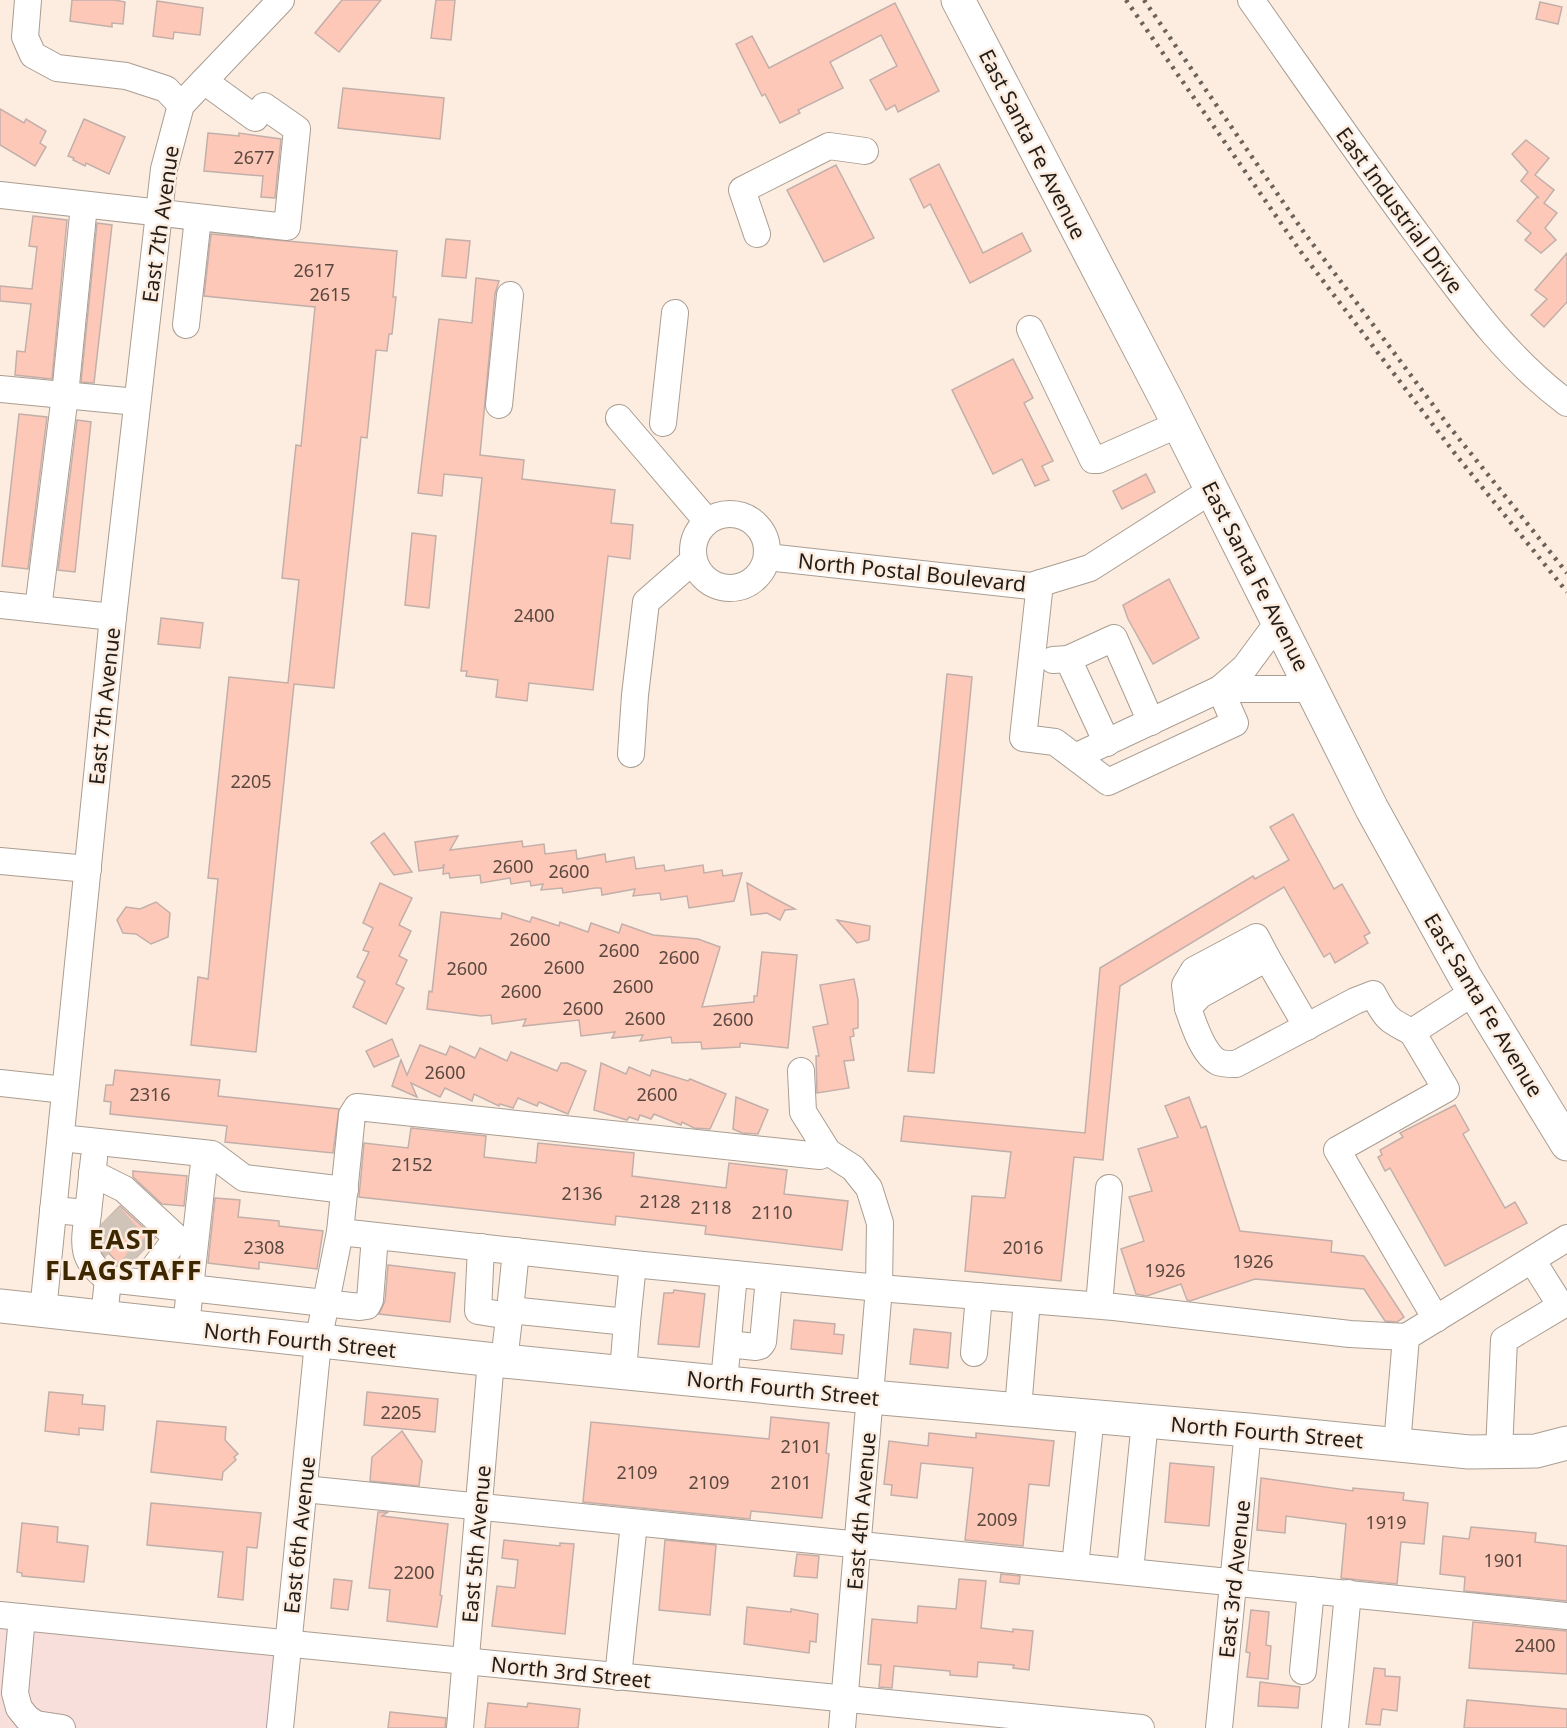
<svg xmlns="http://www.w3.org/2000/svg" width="1567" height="1728" font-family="'Noto Sans',sans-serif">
<rect width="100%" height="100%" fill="#fcede0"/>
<path fill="#f9dfdc" d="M0,1615L288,1642L280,1728H0Z"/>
<g fill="#fec8b8" stroke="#c2afaa" stroke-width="1.5">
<path d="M72,0H115L125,2L123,24L112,23V27L70,21Z"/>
<path d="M342,0H381L339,52L315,33Z"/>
<path d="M436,0H455L451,40L431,38Z"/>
<path d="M157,1L203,8L200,35L174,32L173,39L153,36Z"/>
<path d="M1540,2L1562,7L1558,24L1536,19Z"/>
<path d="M895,3L939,91L898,112L895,105L886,110L870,80L897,66L881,35L830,62L843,88L798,110L800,113L780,123L765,94L762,96L736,44L752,36L769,68Z"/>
<path d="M343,88L444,98L440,139L338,128Z"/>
<path d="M0,109L24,123L26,119L46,131L40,143L46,147L35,166L0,145Z"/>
<path d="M84,119L125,137L109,174L86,163L85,166L73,160L74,158L68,156Z"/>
<path d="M208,133L239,136V133L281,139L275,198L261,197L263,176L204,171Z"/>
<path d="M1526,140L1549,158L1535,175L1554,190L1544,203L1557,213L1545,228L1556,240L1541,253L1525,240L1531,233L1517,221L1537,197L1539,198L1521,181L1528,172L1512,154Z"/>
<path d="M939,164L983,253L1022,233L1031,251L970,283L930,204L924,208L910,179Z"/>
<path d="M836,165L874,238L824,262L787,190Z"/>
<path d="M33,216L67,220L52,379L15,375L17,351L25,352L31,304L0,301V286L32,289L37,247L29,246Z"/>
<path d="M97,223L112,225L94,383L81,382Z"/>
<path d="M211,234L397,251L393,297H396L392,334H389L387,351L376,350L367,438L361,437L334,688L294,684L256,1052L191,1045L198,977L208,979L218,879L208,878L229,677L288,683L299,580L282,578L296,445L301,446L315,307L204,296Z"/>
<path d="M446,239L470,241L466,278L442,276Z"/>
<path d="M1567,253V302L1544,327L1531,315L1547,299L1535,290Z"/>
<path d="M476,278L499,281L495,294L480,455L524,460L522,479L615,490L611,523L633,525L630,559L608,556L593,690L529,683L527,701L496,697L498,680L466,676L467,671H461L482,478L444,474L442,496L418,493L439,319L472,323Z"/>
<path d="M1013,359L1033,398L1024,403L1053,461L1042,466L1049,480L1035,486L1022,459L993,474L952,390Z"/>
<path d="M19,414L47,417L28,569L2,566Z"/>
<path d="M77,420L91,422L75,572L58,570Z"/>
<path d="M1146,474L1155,492L1122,509L1113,491Z"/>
<path d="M412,533L436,536L429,608L405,605Z"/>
<path d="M1169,579L1199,638L1153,664L1128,619L1123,605Z"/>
<path d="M161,618L203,623L200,648L158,644Z"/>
<path d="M947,674L972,677L934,1073L908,1071Z"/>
<path d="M1293,814L1334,889L1342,884L1370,933L1364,936L1368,943L1335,963L1330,953L1324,957L1284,887L1120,986L1103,1160L1074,1157L1061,1281L965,1271L972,1196L1005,1198L1011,1152L901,1141L904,1116L1085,1133L1100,968L1253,876L1255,879L1289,860L1270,827Z"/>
<path d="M384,833L412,872L394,875L371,843Z"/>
<path d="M458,836L450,850L522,841L523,847L544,844L545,854L576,850L577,859L605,854L606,862L634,857L636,869L664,865L665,871L703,865L704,873L722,870L723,876L742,873L734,901L689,908L687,896L661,900L660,893L633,896L635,889L602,895L601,888H595L563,893L562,888L541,890L543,884L531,886L530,881L511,884L510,878L481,883L480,875L450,878L449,873L443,874L444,864L442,868L419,871L415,842Z"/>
<path d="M380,883L412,898L399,925L411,931L399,956L407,960L396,984L404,988L386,1024L353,1007L365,981L357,977L369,952L363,950L373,928L363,923Z"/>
<path d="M747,883L772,897L795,909L785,910L780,920L767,913L751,915Z"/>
<path d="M156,902L170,913L168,937L151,944L136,934L123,933L117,920L126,907L140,909Z"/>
<path d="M441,912L501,919L502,913L530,922L532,917L559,926L560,922L588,932L591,923L619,933L622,924L653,935L698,939L720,947L702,1007L754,1002V996H757L762,952L797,955L788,1048L740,1043V1047L702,1049L701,1042L672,1043L671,1037L640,1041L643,1035L612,1038L615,1032L581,1036L579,1020L523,1026L526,1019L492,1024L491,1015L481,1016L427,1009L429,991L432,992Z"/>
<path d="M837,920L870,926L869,940L857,943Z"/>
<path d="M854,979L858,1000V1028L853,1029L854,1036L850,1037L854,1060L844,1061L849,1088L817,1093L816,1056H819L813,1027L828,1024L820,985Z"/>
<path d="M392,1039L399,1056L374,1067L366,1051Z"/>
<path d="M420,1045L446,1055L450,1046L475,1058L480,1048L507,1061L511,1052L557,1071L561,1063H567L586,1071L568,1114L539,1102L537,1106L518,1098L513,1108L500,1104L499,1106L474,1094L472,1101L445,1088L440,1097L411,1083L417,1097L392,1086L401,1060L407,1075Z"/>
<path d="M601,1063L626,1074L629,1067L650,1076L652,1070L688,1081L690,1079L726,1094L710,1129L694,1128L682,1122L681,1125L654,1114L651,1119L640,1115L638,1120L629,1117L627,1120L594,1110Z"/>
<path d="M115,1070L220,1080L218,1096L339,1109L333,1153L225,1142L227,1126L110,1114L111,1102L104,1101L106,1085H113Z"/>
<path d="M736,1097L768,1110L758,1134L742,1133L733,1129Z"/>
<path d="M1189,1097L1201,1128L1206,1126L1240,1231L1332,1241L1331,1252L1364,1256L1404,1317L1397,1322L1385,1321L1364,1289L1255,1279L1190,1301L1187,1300L1181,1284L1147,1296L1136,1294L1121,1249L1144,1241L1129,1197L1152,1191L1138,1149L1178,1137L1165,1106Z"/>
<path d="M1455,1105L1469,1130L1463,1134L1505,1208L1515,1202L1527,1223L1445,1266L1390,1168L1385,1171L1378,1157L1382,1155L1380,1150L1403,1137L1400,1133Z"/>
<path d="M411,1128L486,1136L484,1157L536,1163L538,1143L634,1153L632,1176L726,1188L729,1163L787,1170L784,1194L848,1201L842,1250L705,1234L706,1226L616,1216L615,1225L359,1197L364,1143L408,1148Z"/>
<path d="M133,1171L187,1176L184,1206L162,1204L133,1177Z"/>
<path d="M215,1198L240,1200L238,1217L279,1221V1226L323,1231L317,1269L259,1262V1269L208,1263Z"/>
<path d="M120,1206L155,1238L128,1266L120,1265L101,1245L102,1224Z"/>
<path d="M388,1265L455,1273L450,1322L379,1314L385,1301Z"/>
<path d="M674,1290L705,1294L699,1347L658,1344L664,1293H673Z"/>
<path d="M794,1320L835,1324L834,1334L844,1335L842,1354L791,1349Z"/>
<path d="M914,1329L951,1333L948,1368L910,1364Z"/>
<path d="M49,1392L83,1395L82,1404L105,1406L103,1430L79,1428V1435L45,1431Z"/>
<path d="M367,1392L438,1399L435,1432L364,1425Z"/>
<path d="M771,1417L829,1423L826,1453L829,1454L822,1518L751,1511L750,1519L583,1502L591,1422L769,1439Z"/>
<path d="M157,1421L226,1427L225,1440L238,1454L234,1457L236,1460L223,1472L222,1480L151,1472Z"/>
<path d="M402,1431L422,1461L419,1486L370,1481L372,1457Z"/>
<path d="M929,1433L976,1438V1433L1054,1441L1049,1486L1029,1484L1023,1546L965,1540L973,1468L921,1463L917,1498L891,1495L892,1485L884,1484L889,1441L928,1446Z"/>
<path d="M1170,1463L1214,1467L1209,1526L1165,1522Z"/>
<path d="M1261,1478L1353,1491V1488L1404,1493L1403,1500L1428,1503L1424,1544L1401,1542L1397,1584L1341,1578L1346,1524L1286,1516L1285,1533L1257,1530Z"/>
<path d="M151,1503L261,1513L257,1548L247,1547L243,1600L218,1597L223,1552L147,1545Z"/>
<path d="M378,1512H388L382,1516L448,1524L440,1595L442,1596L437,1627L387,1621L390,1590L369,1588Z"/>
<path d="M22,1523L58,1527L57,1542L88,1546L84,1582L22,1576V1573L17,1572Z"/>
<path d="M1471,1527L1536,1533L1535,1542L1567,1546V1601L1464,1591L1465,1577L1440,1574L1443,1536L1469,1539Z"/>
<path d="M504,1540L560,1546V1543L574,1544L565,1634L492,1626L497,1586L515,1588L518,1560L502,1558Z"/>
<path d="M665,1540L716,1545L710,1615L659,1610Z"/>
<path d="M797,1554L819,1556L817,1578L794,1576Z"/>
<path d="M1001,1574L1020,1576L1019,1584L1000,1582Z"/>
<path d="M334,1579L352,1581L348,1610L331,1608Z"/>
<path d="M959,1579L986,1581L981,1628L1013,1632V1629L1033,1631L1029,1670L1013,1668L1014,1665L978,1662L977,1677L950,1675V1671L894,1666L892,1688L879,1687L881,1665L868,1664L872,1619L917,1623L918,1606L956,1609Z"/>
<path d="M747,1607L791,1612V1609L818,1614L816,1642L810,1641L809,1653L744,1644Z"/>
<path d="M1251,1610L1269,1612L1266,1645L1271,1646L1268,1679L1247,1677L1250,1653L1246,1652Z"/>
<path d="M1473,1622L1567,1631V1674L1469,1668Z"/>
<path d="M1374,1668L1385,1669V1676L1400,1677L1397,1711L1382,1709L1380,1725L1366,1724Z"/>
<path d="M1260,1682L1300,1687L1298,1708L1258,1706Z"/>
<path d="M1467,1700L1567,1709V1728H1464Z"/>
<path d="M488,1703L527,1707L528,1703L580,1709L578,1728H485Z"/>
<path d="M390,1712L446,1718L445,1728H388Z"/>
</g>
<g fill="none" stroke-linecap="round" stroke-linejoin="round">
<g stroke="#d0c3b8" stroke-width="26" stroke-dasharray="26 13" stroke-linecap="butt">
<path d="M110,1216L142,1252"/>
<path d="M94,1232L128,1266"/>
</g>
<defs>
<g id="minor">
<path d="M28,0L25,37L33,55L57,68L126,76L166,89L181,105"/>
<path d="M1251,0C1306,78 1360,157 1417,234C1463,296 1504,356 1567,403"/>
<path d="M0,195L287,227L297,129L264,106L255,118L204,81"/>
<path d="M757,234L742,190L829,146L865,151"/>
<path d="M186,325L198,218"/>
<path d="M1030,329L1093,460H1098L1179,424"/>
<path d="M0,389L137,402"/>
<path d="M499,405L510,295"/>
<path d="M619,418L707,521"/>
<path d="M663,423L675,313"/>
<circle cx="730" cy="551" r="37"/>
<path d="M767,557L1031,586L1090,568L1212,490"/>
<path d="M1040,583L1023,738L1055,742L1108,782L1235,723L1220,689L1075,757"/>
<path d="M0,605L113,617"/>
<path d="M38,609L65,395L84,205"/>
<path d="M1068,659L1114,638L1151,722"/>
<path d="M1053,660L1068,659L1107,743"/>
<path d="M1220,689H1313"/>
<path d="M1220,689L1245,667L1279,621"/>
<path d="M631,754L635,695L646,602L694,560"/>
<path d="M0,861L88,869"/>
<path d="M1267,958L1200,995L1188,1008C1193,1023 1203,1054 1218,1062C1222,1064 1231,1064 1236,1064L1355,1001L1373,994C1386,1018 1387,1020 1412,1032"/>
<path d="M1188,1008L1185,985L1194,970L1256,937L1267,958L1307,1027"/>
<path d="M801,1071L803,1112L828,1152L853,1168L869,1188L880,1223L879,1288L842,1728"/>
<path d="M0,1083L65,1090"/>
<path d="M61,1138L212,1154L244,1178L345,1190"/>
<path d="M205,1154L190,1288L360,1307L367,1306L370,1300L375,1236"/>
<path d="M92,1173L124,1189L177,1238L153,1269"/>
<path d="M53,1210L88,1213L94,1158"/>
<path d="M88,1213C84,1244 80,1259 108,1279"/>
<path d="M340,1232L633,1264L879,1288L1114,1307L1350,1334L1406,1337L1567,1238"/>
<path d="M481,1247L478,1311L509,1316"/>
<path d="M1099,1305L1109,1188"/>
<path d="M510,1310L516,1251"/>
<path d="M43,1311L113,617L164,169L181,105L281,0"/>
<path d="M104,1318L108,1279L190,1288L186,1327"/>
<path d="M1436,1319L1337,1150L1446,1089L1412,1032L1474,992"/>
<path d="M627,1322L633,1264"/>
<path d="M728,1344L756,1347L760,1346L763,1342L769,1278"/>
<path d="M974,1353L979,1296"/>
<path d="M504,1361L510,1310L627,1322L623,1373"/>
<path d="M724,1382L734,1274"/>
<path d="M1018,1409L1027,1300"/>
<path d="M1397,1445L1406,1337"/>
<path d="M1499,1451L1504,1340L1561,1306L1532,1260"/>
<path d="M304,1489L1567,1616"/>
<path d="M1075,1566L1091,1416"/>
<path d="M1130,1571L1145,1421"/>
<path d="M0,1615L1141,1728"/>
<path d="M22,1617L15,1693L19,1708L27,1718L36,1724L62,1728"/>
<path d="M1303,1671L1311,1590"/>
<path d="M618,1677L634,1523"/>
<path d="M280,1728L318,1342L340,1232L352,1115L357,1107L820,1156L828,1152"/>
<path d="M460,1728L491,1360"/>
<path d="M1219,1728L1248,1430"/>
<path d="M1335,1728L1348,1593"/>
</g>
<g id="major">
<path d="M958,0L1167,401L1372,809L1465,977L1567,1144"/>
<path d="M0,1306L504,1361L871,1397L1248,1430L1469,1452L1536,1451L1567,1443"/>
</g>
</defs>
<use href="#minor" stroke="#aa9d91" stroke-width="28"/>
<use href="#major" stroke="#aa9d91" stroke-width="35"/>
<use href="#minor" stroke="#fff" stroke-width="26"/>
<use href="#major" stroke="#fff" stroke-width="33"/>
<g stroke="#6b625b" stroke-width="4.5" stroke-dasharray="3 6" stroke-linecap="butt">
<path d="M1126,0L1301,252L1456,455L1567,592"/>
<path d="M1144,0L1303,231L1448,425L1567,573"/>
</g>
</g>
<g text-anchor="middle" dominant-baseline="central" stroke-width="5" stroke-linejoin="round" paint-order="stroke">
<g font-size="18" fill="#594840">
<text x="254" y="157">2677</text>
<text x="314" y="270">2617</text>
<text x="330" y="294">2615</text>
<text x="534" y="615">2400</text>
<text x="251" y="781">2205</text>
<text x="513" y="866">2600</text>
<text x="569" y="871">2600</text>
<text x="530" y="939">2600</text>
<text x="619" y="950">2600</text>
<text x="679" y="957">2600</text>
<text x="564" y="967">2600</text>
<text x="467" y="968">2600</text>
<text x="633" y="986">2600</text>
<text x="521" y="991">2600</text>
<text x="583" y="1008">2600</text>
<text x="645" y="1018">2600</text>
<text x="733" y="1019">2600</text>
<text x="445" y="1072">2600</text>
<text x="150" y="1094">2316</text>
<text x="657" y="1094">2600</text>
<text x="412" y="1164">2152</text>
<text x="582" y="1193">2136</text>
<text x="660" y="1201">2128</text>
<text x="711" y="1207">2118</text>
<text x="772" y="1212">2110</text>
<text x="264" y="1247">2308</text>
<text x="1023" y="1247">2016</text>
<text x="1253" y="1261">1926</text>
<text x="1165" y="1270">1926</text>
<text x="401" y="1412">2205</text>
<text x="801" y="1446">2101</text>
<text x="637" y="1472">2109</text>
<text x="709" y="1482">2109</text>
<text x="791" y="1482">2101</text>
<text x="997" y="1519">2009</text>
<text x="1386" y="1522">1919</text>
<text x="1504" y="1560">1901</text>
<text x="414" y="1572">2200</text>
<text x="1535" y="1645">2400</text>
</g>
<g font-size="21" fill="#221d18" stroke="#fcede0">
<text transform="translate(1033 144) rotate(63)">East Santa Fe Avenue</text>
<text transform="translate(1400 210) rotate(54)">East Industrial Drive</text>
<text transform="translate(160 224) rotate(-82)">East 7th Avenue</text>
<text transform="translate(912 572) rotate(6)">North Postal Boulevard</text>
<text transform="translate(1256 576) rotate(63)">East Santa Fe Avenue</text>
<text transform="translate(104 706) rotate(-84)">East 7th Avenue</text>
<text transform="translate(1484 1005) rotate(59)">East Santa Fe Avenue</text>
<text transform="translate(300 1340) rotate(6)">North Fourth Street</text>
<text transform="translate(783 1388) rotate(6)">North Fourth Street</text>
<text transform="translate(1267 1432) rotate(5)">North Fourth Street</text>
<text transform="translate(861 1511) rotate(-85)">East 4th Avenue</text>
<text transform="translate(299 1535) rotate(-84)">East 6th Avenue</text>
<text transform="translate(476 1544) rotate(-85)">East 5th Avenue</text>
<text transform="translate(1234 1579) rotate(-84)">East 3rd Avenue</text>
<text transform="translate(571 1672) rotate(6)">North 3rd Street</text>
</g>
<g font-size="27" font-weight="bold" letter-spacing="1.5" fill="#3d2701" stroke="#fcede0">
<text x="124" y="1238">EAST<tspan x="124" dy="31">FLAGSTAFF</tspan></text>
</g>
</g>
</svg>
